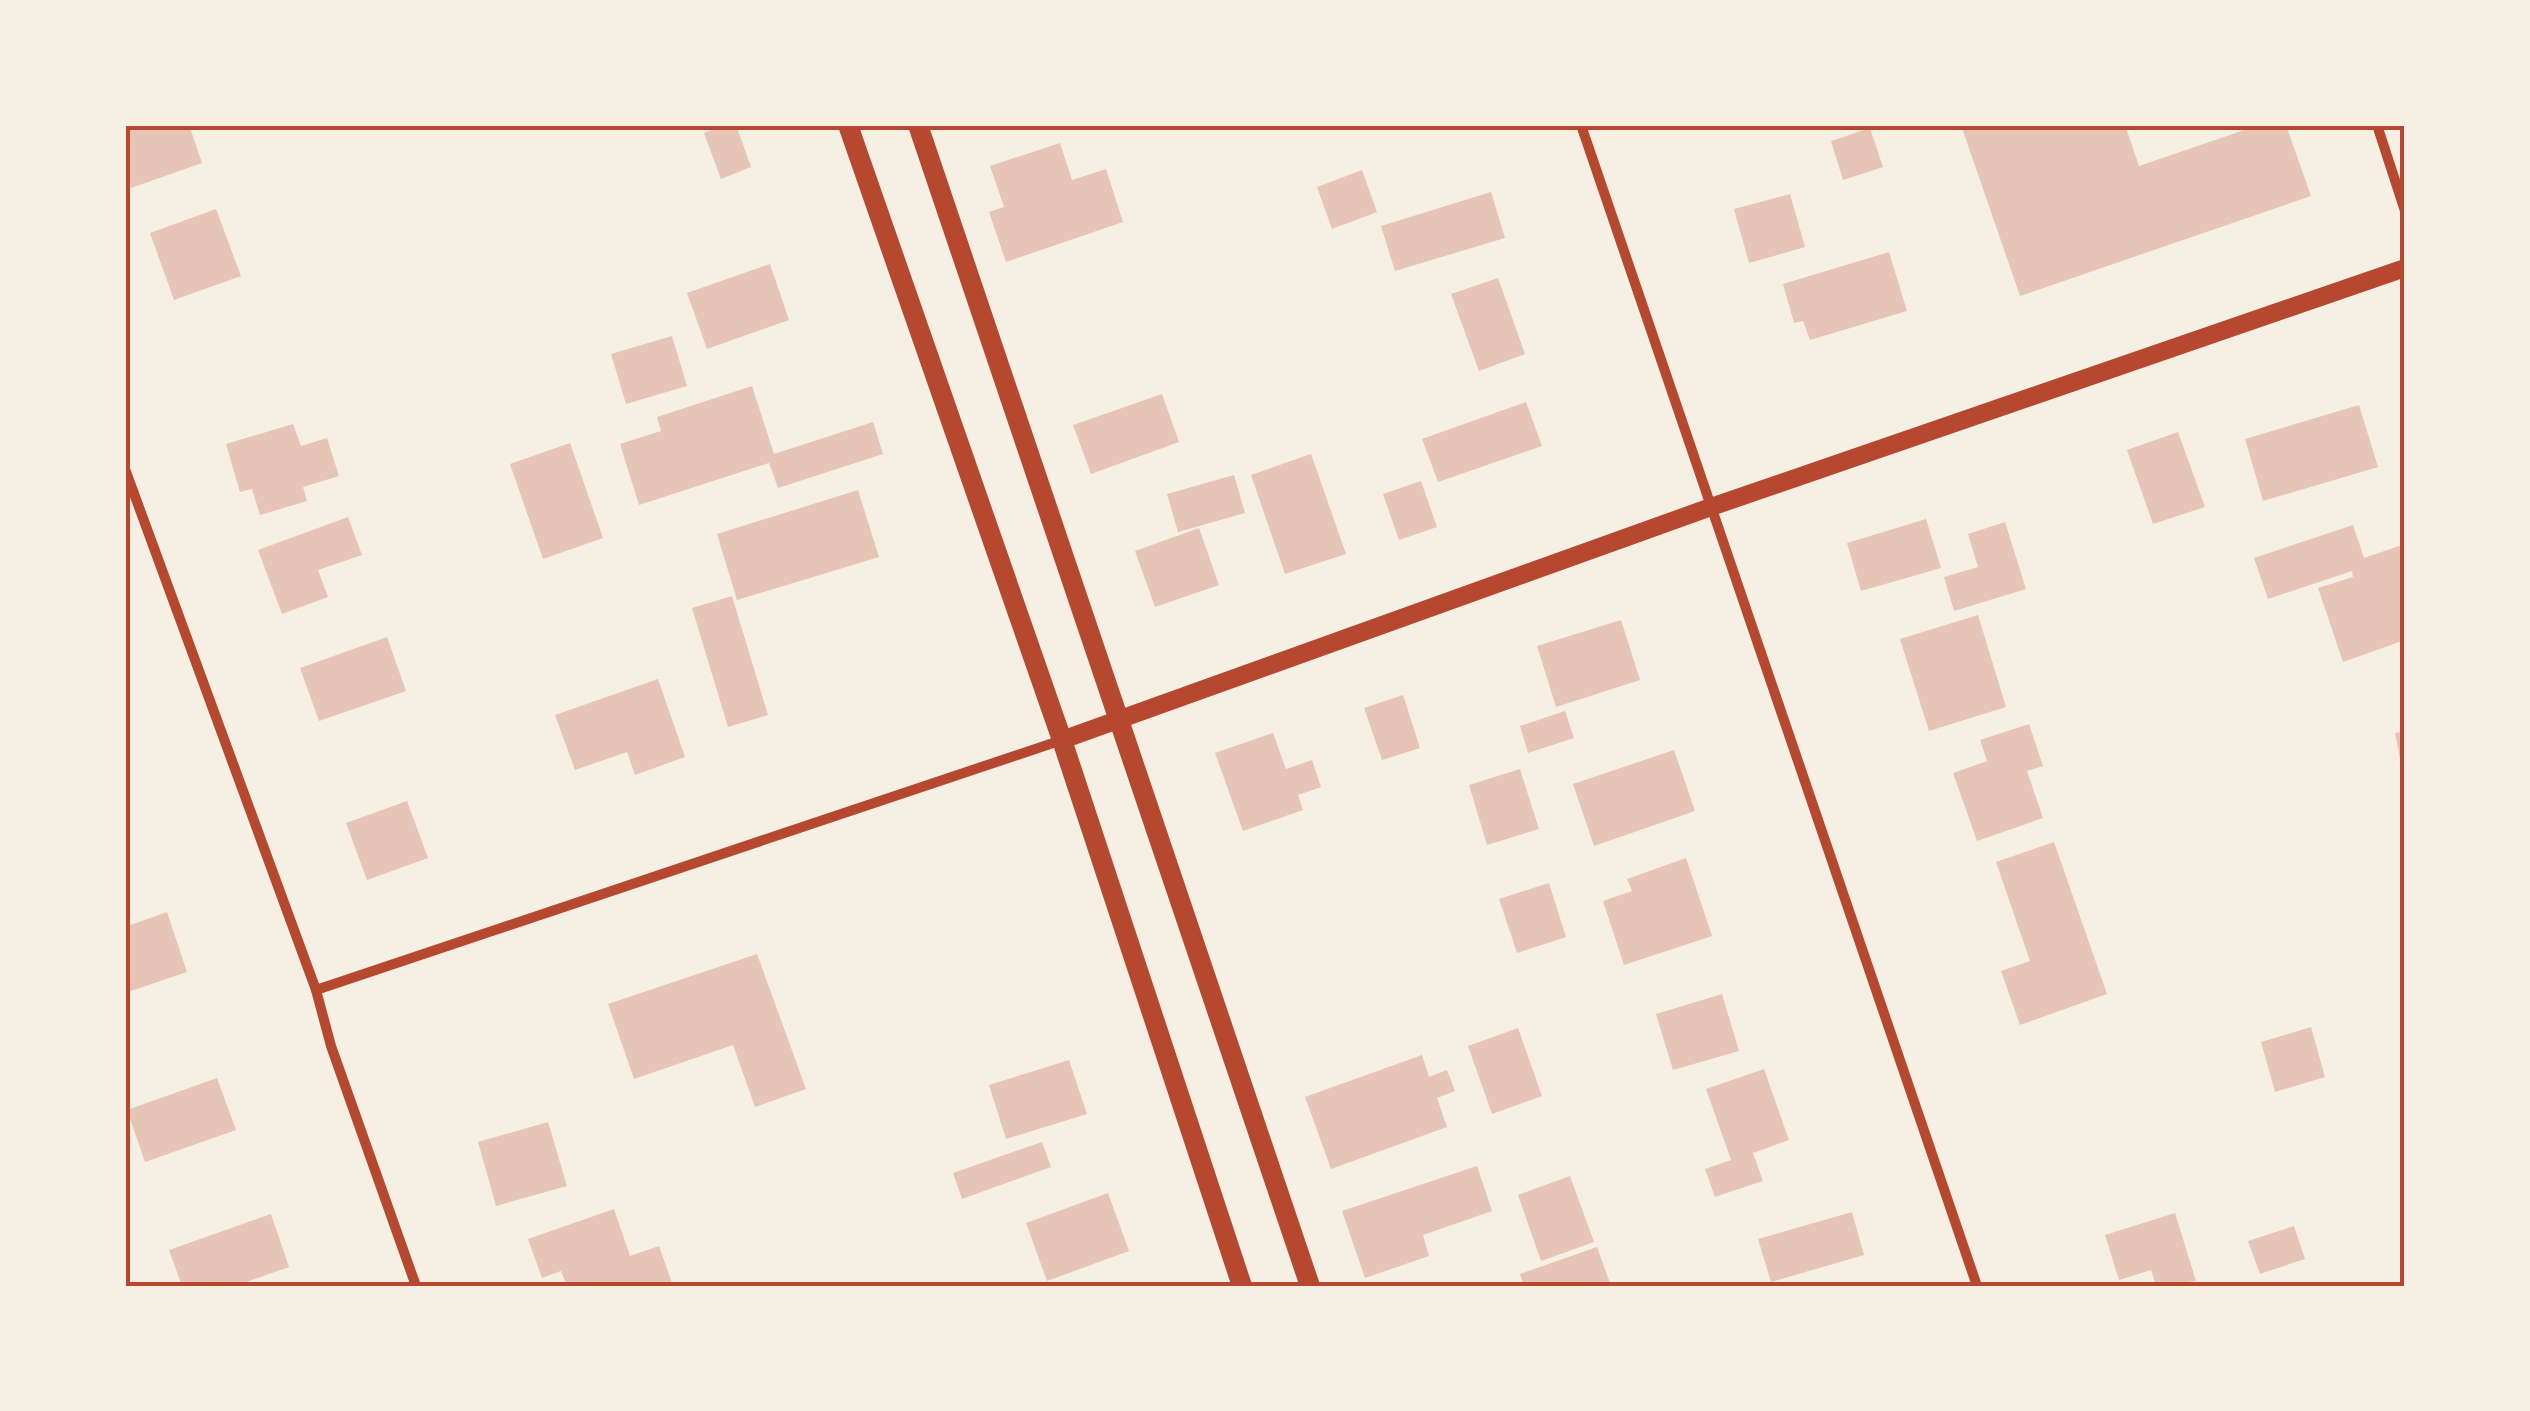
<svg xmlns="http://www.w3.org/2000/svg" width="2530" height="1411" font-family="'Source Sans 3',sans-serif">
<rect width="100%" height="100%" fill="#f6efe4"/>
<g fill="#e6c5b7">
<path d="M133,125H189L202,163L131,188L125,170V128Z"/>
<path d="M726,125H736L751,167L721,179L704,133Z"/>
<path d="M1961,125H2125L2139,166L2259,125H2286L2311,196L2020,296Z"/>
<path d="M1870,128L1883,167L1843,180L1831,141Z"/>
<path d="M1060,143L1072,180L1106,169L1123,222L1006,262L989,212L1004,207L990,166Z"/>
<path d="M1362,170L1377,212L1332,229L1317,187Z"/>
<path d="M1491,192L1505,238L1395,271L1381,226Z"/>
<path d="M1790,194L1805,247L1749,263L1734,209Z"/>
<path d="M216,209L241,276L174,300L150,233Z"/>
<path d="M1889,252L1907,311L1810,340L1803,321L1794,323L1783,284Z"/>
<path d="M770,264L789,320L707,349L687,293Z"/>
<path d="M1498,278L1525,354L1479,371L1451,294Z"/>
<path d="M672,336L687,386L626,404L611,354Z"/>
<path d="M752,386L774,454L873,422L883,454L778,488L769,463L639,505L620,444L661,431L657,417Z"/>
<path d="M1162,394L1179,442L1091,474L1073,425Z"/>
<path d="M1526,402L1542,446L1438,482L1422,439Z"/>
<path d="M2359,405L2378,467L2263,501L2245,439Z"/>
<path d="M293,424L301,446L327,438L339,476L303,487L307,501L260,515L252,489L240,492L226,444Z"/>
<path d="M2178,432L2205,507L2153,524L2127,450Z"/>
<path d="M570,443L603,538L543,559L510,464Z"/>
<path d="M1311,454L1346,554L1285,574L1251,475Z"/>
<path d="M1234,475L1245,513L1178,532L1167,494Z"/>
<path d="M1421,481L1437,527L1399,540L1383,494Z"/>
<path d="M858,490L879,557L737,600L717,534Z"/>
<path d="M348,517L362,555L318,570L328,597L282,614L258,550Z"/>
<path d="M1926,519L1941,568L1861,591L1847,543Z"/>
<path d="M2005,522L2026,589L1954,611L1944,577L1978,567L1968,534Z"/>
<path d="M2353,525L2364,558L2405,544V640L2343,662L2318,588L2353,577L2352,571L2268,599L2254,558Z"/>
<path d="M1199,528L1219,585L1155,607L1135,551Z"/>
<path d="M732,596L768,715L728,727L692,608Z"/>
<path d="M1978,615L2006,707L1929,731L1900,639Z"/>
<path d="M1621,620L1640,680L1556,707L1537,646Z"/>
<path d="M387,637L406,691L319,721L300,668Z"/>
<path d="M658,679L685,757L635,775L627,752L575,770L555,715Z"/>
<path d="M1403,695L1420,748L1382,760L1364,708Z"/>
<path d="M1565,711L1574,738L1528,753L1520,726Z"/>
<path d="M2029,724L2043,766L2027,771L2043,818L1977,841L1953,773L1987,761L1980,740Z"/>
<path d="M2405,731V774H2403L2395,733Z"/>
<path d="M1273,733L1286,769L1312,760L1321,787L1298,795L1303,810L1243,831L1215,753Z"/>
<path d="M1674,750L1695,811L1594,846L1573,784Z"/>
<path d="M1520,769L1539,829L1487,845L1469,785Z"/>
<path d="M407,801L428,858L367,880L346,823Z"/>
<path d="M2054,842L2107,994L2020,1025L2001,971L2030,961L1996,862Z"/>
<path d="M1686,858L1712,936L1624,965L1603,901L1632,891L1627,879Z"/>
<path d="M1549,883L1566,937L1517,953L1499,899Z"/>
<path d="M167,912L187,972L125,993V927Z"/>
<path d="M757,954L806,1089L755,1107L733,1045L634,1079L608,1004Z"/>
<path d="M1722,994L1739,1051L1673,1070L1656,1014Z"/>
<path d="M2311,1027L2325,1077L2275,1092L2261,1042Z"/>
<path d="M1518,1028L1542,1096L1492,1114L1468,1046Z"/>
<path d="M1422,1055L1429,1077L1447,1070L1455,1091L1437,1098L1447,1127L1331,1169L1305,1097Z"/>
<path d="M1069,1060L1087,1114L1006,1139L989,1085Z"/>
<path d="M1764,1069L1789,1140L1753,1153L1763,1181L1715,1197L1705,1169L1731,1160L1706,1089Z"/>
<path d="M217,1078L236,1130L145,1162L127,1110Z"/>
<path d="M548,1122L567,1186L496,1206L478,1142Z"/>
<path d="M1042,1142L1051,1167L962,1199L953,1173Z"/>
<path d="M1477,1166L1492,1211L1423,1235L1429,1256L1365,1278L1342,1211Z"/>
<path d="M1570,1176L1594,1242L1541,1261L1518,1195Z"/>
<path d="M1108,1193L1129,1251L1047,1281L1026,1223Z"/>
<path d="M614,1209L630,1256L659,1246L673,1286H567L561,1271L542,1278L528,1239Z"/>
<path d="M1852,1212L1864,1255L1771,1282L1758,1239Z"/>
<path d="M2175,1213L2196,1281L2156,1286L2151,1270L2119,1280L2105,1235Z"/>
<path d="M271,1214L289,1267L235,1286H182L169,1250Z"/>
<path d="M2294,1226L2305,1259L2260,1274L2248,1241Z"/>
<path d="M1597,1247L1610,1283L1524,1286L1520,1274Z"/>
</g>
<g fill="none" stroke-linecap="round" stroke-linejoin="round">
<g stroke="#b5482f" stroke-width="10">
<path d="M1581,125L1977,1286"/>
<path d="M2377,125L2405,211"/>
<path d="M125,469L316,990L331,1046L416,1286"/>
<path d="M316,990L1062,740"/>
</g>
<path stroke="#b5482f" stroke-width="18" d="M1062,740L1711,507L2405,268"/>
<g stroke="#b5482f" stroke-width="20">
<path d="M848,125L1062,740L1242,1286"/>
<path d="M918,125L1310,1286"/>
</g>
</g>
<rect width="2530" height="1411" fill="none" stroke="#f6efe4" stroke-width="255"/>
<rect x="128" y="128" width="2274" height="1156" fill="none" stroke="#b5482f" stroke-width="4"/>
</svg>
